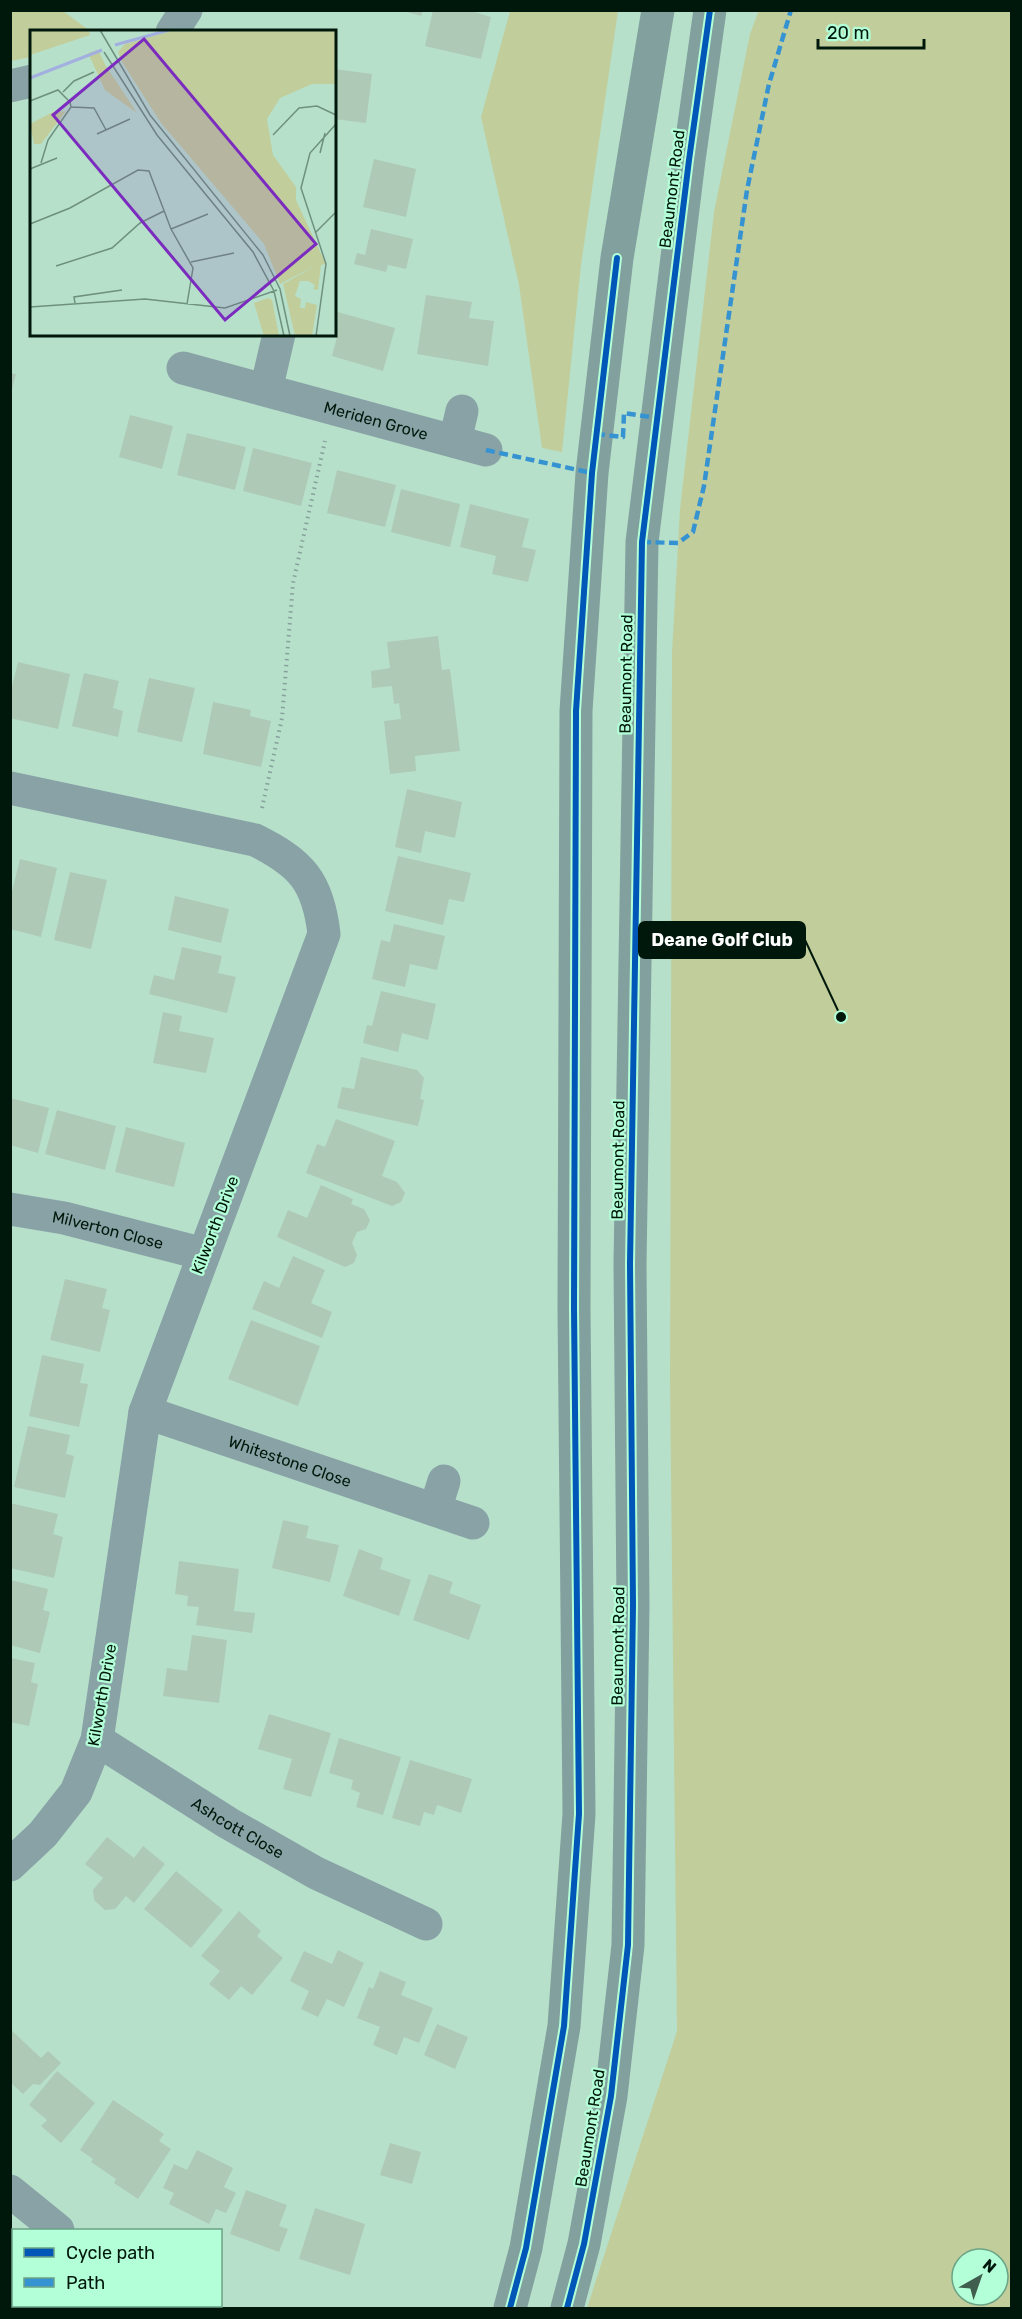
<svg xmlns="http://www.w3.org/2000/svg" width="1022" height="2319" font-family="Rubik,sans-serif">
<rect width="100%" height="100%" fill="#b7e0cb"/>
<g fill="#c1ce9c" fill-rule="evenodd">
<path d="M11,10L63,11L90,31L32,32L31,57L11,61Z"/>
<path d="M759,10L1011,11V2308H587L677,2031L670,1382L672,652L680,509L714,212L750,34ZM962,2259H998V2295H962Z"/>
<path d="M510,11H618L581,265L562,452L542,448L519,285L481,117Z"/>
</g>
<g fill="#aec9b6">
<path d="M400,10H423L421,16Z"/>
<path d="M433,10H468L491,17L481,59L425,46Z"/>
<path d="M334,69L372,74L366,123L334,119Z"/>
<path d="M374,159L416,169L406,217L363,207Z"/>
<path d="M371,229L413,239L406,269L388,265L386,272L354,264L357,253L365,255Z"/>
<path d="M426,295L472,302L469,318L494,321L488,366L417,354Z"/>
<path d="M334,311L395,328L383,371L332,356L338,333L334,332Z"/>
<path d="M10,373L16,374L11,393H10Z"/>
<path d="M130,415L173,426L162,469L119,457Z"/>
<path d="M187,433L246,447L235,490L177,475Z"/>
<path d="M253,448L312,463L301,506L243,491Z"/>
<path d="M337,470L396,485L385,527L327,513Z"/>
<path d="M401,489L460,504L450,547L391,532Z"/>
<path d="M470,504L529,519L522,547L536,550L528,582L492,574L496,556L460,547Z"/>
<path d="M438,636L442,670L450,669L460,751L415,756L416,771L390,774L384,721L401,719L399,703L394,704L392,686L372,688L371,671L390,668L387,642Z"/>
<path d="M18,662L70,674L58,729L10,718V695Z"/>
<path d="M84,673L119,681L113,708L123,711L118,737L72,726Z"/>
<path d="M149,678L195,688L182,742L137,732Z"/>
<path d="M213,702L251,710L250,716L271,721L261,767L203,754Z"/>
<path d="M407,789L462,802L455,838L425,831L421,853L395,847Z"/>
<path d="M398,856L471,873L464,902L449,899L443,925L385,911Z"/>
<path d="M20,859L57,868L41,937L10,929V900Z"/>
<path d="M70,872L107,880L91,949L54,940Z"/>
<path d="M175,896L229,909L221,943L168,930Z"/>
<path d="M394,924L445,936L437,970L410,964L405,987L372,979L381,940L390,942Z"/>
<path d="M182,947L222,956L218,973L236,977L227,1013L149,994L154,975L174,980Z"/>
<path d="M381,991L436,1004L428,1040L402,1033L398,1052L363,1043L367,1025L372,1026Z"/>
<path d="M163,1012L182,1016L179,1031L214,1038L206,1073L153,1063Z"/>
<path d="M361,1057L417,1070L424,1078L420,1099L424,1100L418,1126L337,1108L342,1087L354,1089Z"/>
<path d="M10,1098L49,1108L38,1153L10,1145Z"/>
<path d="M57,1110L116,1126L105,1170L45,1154Z"/>
<path d="M336,1119L395,1141L382,1176L397,1182L405,1193L401,1202L392,1206L306,1173L317,1144L325,1147Z"/>
<path d="M126,1127L185,1143L174,1187L115,1172Z"/>
<path d="M321,1185L353,1199L351,1204L364,1209L370,1220L366,1229L357,1232L352,1243L357,1255L354,1263L345,1267L277,1237L288,1210L307,1218Z"/>
<path d="M293,1256L325,1270L311,1303L332,1312L322,1338L252,1309L264,1281L279,1288Z"/>
<path d="M65,1279L107,1289L102,1308L110,1310L100,1352L50,1340Z"/>
<path d="M251,1320L320,1346L298,1406L228,1379Z"/>
<path d="M42,1355L84,1364L80,1383L88,1384L79,1427L29,1416Z"/>
<path d="M28,1426L70,1435L66,1454L74,1456L65,1498L14,1487Z"/>
<path d="M10,1503L58,1514L53,1534L63,1537L54,1578L10,1568L12,1528H10Z"/>
<path d="M283,1520L309,1526L306,1538L339,1545L330,1582L272,1568Z"/>
<path d="M359,1549L383,1558L380,1569L411,1580L399,1616L343,1596Z"/>
<path d="M179,1561L239,1569L234,1611L255,1613L252,1633L196,1625L199,1607L187,1606L188,1596L175,1594Z"/>
<path d="M429,1574L453,1582L449,1593L481,1605L469,1640L413,1620Z"/>
<path d="M10,1580L48,1589L43,1610L50,1612L40,1653L10,1645Z"/>
<path d="M192,1635L227,1640L219,1703L163,1696L167,1668L187,1671Z"/>
<path d="M10,1658L35,1663L31,1682L38,1684L29,1726L10,1722Z"/>
<path d="M269,1714L331,1733L311,1797L283,1789L292,1759L258,1749Z"/>
<path d="M339,1738L401,1757L383,1815L356,1807L360,1793L351,1789L353,1780L329,1773Z"/>
<path d="M410,1760L472,1779L461,1813L437,1805L434,1815L424,1812L420,1826L392,1818Z"/>
<path d="M107,1837L134,1858L143,1846L165,1864L134,1903L126,1896L115,1909L105,1910L94,1900L93,1890L103,1878L85,1864Z"/>
<path d="M176,1871L223,1910L191,1948L144,1909Z"/>
<path d="M239,1911L261,1931L257,1936L283,1958L252,1995L241,1986L229,2000L209,1984L220,1971L201,1956Z"/>
<path d="M338,1950L364,1963L344,2007L327,1999L318,2017L301,2009L309,1991L290,1981L304,1951L332,1964Z"/>
<path d="M380,1971L406,1982L401,1995L433,2008L419,2043L404,2037L397,2055L373,2045L380,2027L357,2018L369,1987L373,1989Z"/>
<path d="M437,2024L468,2037L455,2069L424,2055Z"/>
<path d="M10,2029L41,2058L48,2051L61,2063L40,2085L33,2084L23,2094L10,2082Z"/>
<path d="M57,2071L95,2103L61,2143L41,2126L47,2120L29,2105Z"/>
<path d="M113,2100L164,2134L159,2141L171,2149L138,2199L114,2183L116,2179L91,2162L93,2159L80,2150Z"/>
<path d="M390,2143L421,2152L412,2184L380,2175Z"/>
<path d="M197,2150L233,2168L224,2187L236,2193L226,2213L216,2209L209,2224L169,2204L174,2193L163,2188L174,2164L187,2170Z"/>
<path d="M246,2190L287,2205L279,2226L288,2229L279,2252L230,2234Z"/>
<path d="M315,2208L365,2224L350,2275L299,2259Z"/>
</g>
<g fill="none" stroke-linecap="round" stroke-linejoin="round">
<path stroke="#86a09b" stroke-width="4" stroke-dasharray="1.5 4.5" stroke-linecap="butt" d="M262,808L282,718L293,583L325,441"/>
<g stroke="#88a2a6" stroke-width="33">
<path d="M172,32L186,10"/>
<path d="M10,86L32,81"/>
<path id="s1" d="M183,368L486,450"/>
<path d="M266,390L279,334"/>
<path d="M455,441L462,411"/>
<path d="M10,788L255,840C301,863 318,881 324,934L145,1412L97,1740L76,1792L43,1834L10,1865"/>
<path id="s2" d="M10,1209L64,1218L204,1254"/>
<path id="s3" d="M145,1412L473,1523"/>
<path d="M435,1510L444,1481"/>
<path id="s4" d="M97,1740L228,1823L316,1873L426,1924"/>
<path d="M10,2191L58,2230"/>
<path d="M189,2306L195,2308"/>
</g>
<g stroke="#82a09d" stroke-width="33">
<path d="M510,2308L526,2248L564,2026L579,1814L574,1308L576,711L592,473L617,258L658,10"/>
<path d="M567,2308L584,2244L611,2096L628,1945L633,1605L630,1264L642,542L689,160L710,10"/>
</g>
<g stroke="#3693d2" stroke-width="4.5" stroke-dasharray="9 4.5" stroke-linecap="butt">
<path d="M596,434L623,437L624,413L657,418"/>
<path d="M486,450L592,473"/>
<path d="M642,542L678,543L693,532L704,486L747,190L769,84L791,10"/>
</g>
<defs>
<g id="cycleway">
<path d="M510,2308L526,2248L564,2026L579,1814L574,1308L576,711L592,473L617,258"/>
<path d="M567,2308L584,2244L611,2096L628,1945L633,1605L630,1264L642,542L689,160L710,10"/>
</g>
</defs>
<use href="#cycleway" stroke="#b3ffd8" stroke-width="10"/>
<use href="#cycleway" stroke="#0057b8" stroke-width="6"/>
</g>
<g text-anchor="middle" dominant-baseline="central" stroke-width="4.5" stroke-linejoin="round" paint-order="stroke">
<g font-size="16" fill="#00180b" stroke="#b3ffd8">
<text transform="translate(672 189) rotate(-83)">Beaumont Road</text>
<text stroke="none"><textPath href="#s1" startOffset="200">Meriden Grove</textPath></text>
<text transform="translate(626 674) rotate(-89)">Beaumont Road</text>
<text transform="translate(618 1160) rotate(-89)">Beaumont Road</text>
<text transform="translate(215 1225) rotate(-69)">Kilworth Drive</text>
<text stroke="none"><textPath href="#s2" startOffset="100">Milverton Close</textPath></text>
<text stroke="none"><textPath href="#s3" startOffset="153">Whitestone Close</textPath></text>
<text transform="translate(618 1646) rotate(-89)">Beaumont Road</text>
<text transform="translate(102 1695) rotate(-80)">Kilworth Drive</text>
<text stroke="none"><textPath href="#s4" startOffset="166">Ashcott Close</textPath></text>
<text transform="translate(590 2128) rotate(-81)">Beaumont Road</text>
</g>
</g>
<g transform="translate(30 30)">
<rect width="306" height="306" fill="#b7e0cb"/>
<path d="M0,0H59L60,5L0,25ZM145,0H306V54H282L250,68L237,89L243,125L266,157V170L296,234L291,235L288,260L283,259L285,255L278,251H270L265,266L271,269L270,278H275L276,272L287,275L282,306H265L253,254L285,236L250,254L234,214L131,93L92,32L88,22L95,14ZM68,20L76,36L107,83L75,60L58,23ZM36,81L11,114H4L0,94L23,82ZM238,268L242,270L249,306H234L224,273Z" fill="#c1ce9c"/>
<path fill="none" stroke="#a2afdf" stroke-width="3" d="M85,15L139,0M0,48L72,20"/>
<path fill="none" stroke="#6e907e" stroke-width="1.5" d="M70,0L120,85L233,225L250,259L260,306M74,22L127,105L223,222L244,261L254,306M33,62L44,51L64,42M0,71L28,60L40,72L41,77L18,110L11,133M41,77L64,78L76,100M67,104L100,89M243,105L269,78L287,76L306,85M290,123L295,103M0,139L27,128M0,194L40,178L108,140L119,141L141,199L163,238L157,274M141,199L178,184M285,203L306,182M161,232L204,223M26,236L82,218L110,193L134,181M45,273L44,267L92,260M0,277L115,269L195,278L247,260M286,306L296,234L271,158L280,123L306,94"/>
<path fill="#7b2cbf" fill-opacity="0.15" stroke="#7b2cbf" stroke-width="3" d="M114,9L286,214L195,290L23,85Z"/>
<rect width="306" height="306" fill="none" stroke="#00180b" stroke-width="3"/>
</g>
<path fill="none" stroke="#00180b" stroke-width="2" d="M841 1017L805 940"/>
<circle fill="#00180b" stroke="#b3ffd8" stroke-width="2" cx="841" cy="1017" r="6"/>
<rect fill="#00180b" stroke="#00180b" stroke-width="2" x="639" y="922" width="166" height="36" rx="6"/>
<g font-size="18" text-anchor="middle" font-weight="bold" fill="#fff">
<text x="722" y="946">Deane Golf Club</text>
</g>
<rect width="1022" height="2319" fill="none" stroke="#00180b" stroke-width="24"/>
<rect x="12" y="2229" width="210" height="78" fill="#b3ffd8" stroke="#6ba386" stroke-width="1.5"/>
<rect x="24" y="2248" width="30" height="9" fill="#0057b8" stroke="#6ba386" stroke-width="1.5"/>
<text x="66" y="2259" font-size="18" fill="#00180b">Cycle path</text>
<rect x="24" y="2278" width="30" height="9" fill="#3693d2" stroke="#6ba386" stroke-width="1.5"/>
<text x="66" y="2289" font-size="18" fill="#00180b">Path</text>
<g transform="translate(980 2277) rotate(40)"><circle r="28" fill="#b3ffd8" stroke="#6ba386" stroke-width="1.5"/>
<path d="M0-4.5L10 22L0 15L-10 22Z" fill="#405e4e"/>
<text y="-9" font-size="16" font-weight="bold" text-anchor="middle" fill="#00180b">N</text>
</g>
<path d="M818 39v9h106v-9" fill="none" stroke="#00180b" stroke-width="3"/>
<text x="827" y="39" font-size="18" fill="#00180b" stroke="#b3ffd8" stroke-width="4.5" paint-order="stroke">20 m</text>
</svg>
